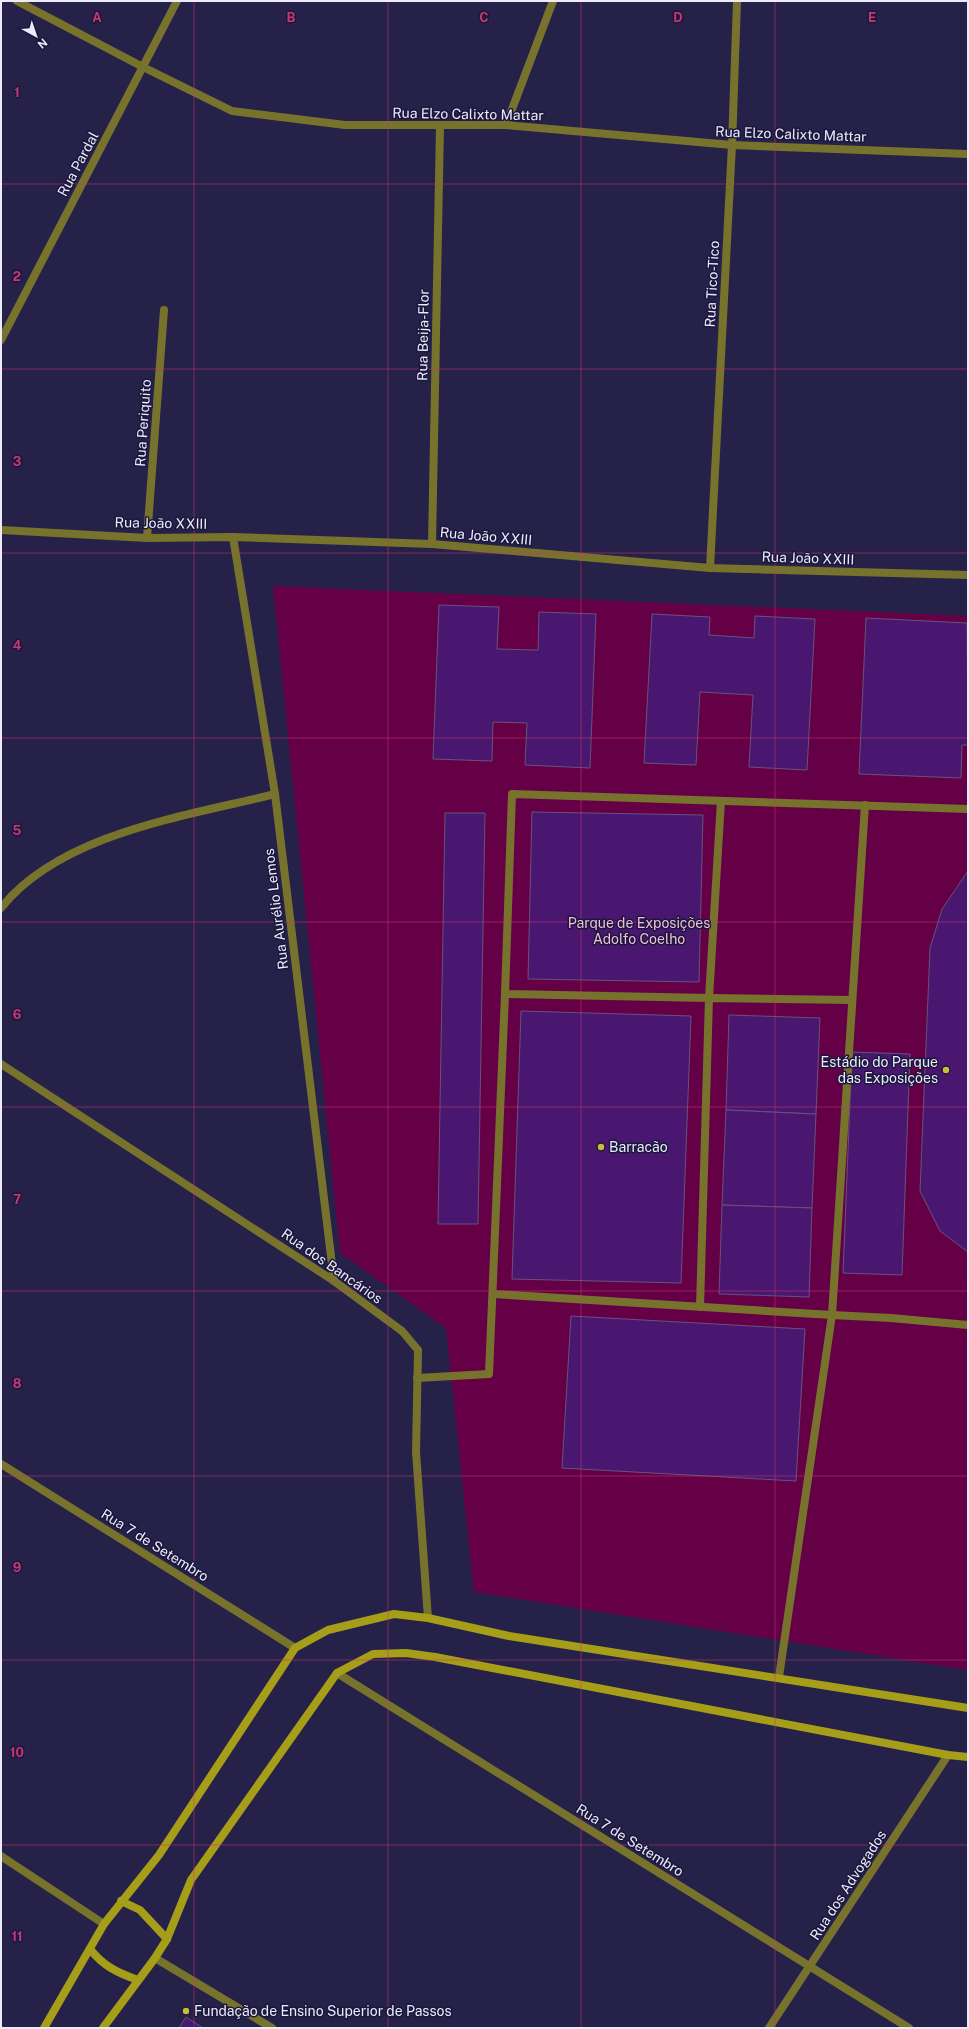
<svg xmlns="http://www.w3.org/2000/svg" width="969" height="2029" font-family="'Public Sans',sans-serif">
<rect width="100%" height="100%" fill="#252148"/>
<path fill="#650047" d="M273,586L968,616V1670L474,1592L446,1328L340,1253Z"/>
<g fill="#491770" stroke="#66537d">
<path d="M439,605L499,607L497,649L538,650L539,612L596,614L590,768L525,765L527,723L493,722L492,761L433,759Z"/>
<path d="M652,614L710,617L709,635L754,638L755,616L815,619L807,770L749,767L753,695L700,692L696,765L644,763Z"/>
<path d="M866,618L967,623L968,745H962L961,778L859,774Z"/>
<path d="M532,812L703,815L699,982L528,979Z"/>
<path d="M445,813H485L478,1224H438Z"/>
<path d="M968,871V1252L940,1231L920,1191L930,948L942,909Z"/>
<path d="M521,1011L691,1016L681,1283L512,1279Z"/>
<path d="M729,1015L820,1018L816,1114L726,1110Z"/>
<path d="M852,1052L910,1054L902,1275L843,1273Z"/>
<path d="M726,1110L816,1114L812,1208L722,1205Z"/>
<path d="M722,1205L812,1208L809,1297L719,1294Z"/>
<path d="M571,1316L805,1329L796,1481L562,1468Z"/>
<path d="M186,2017L203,2028H179Z"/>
</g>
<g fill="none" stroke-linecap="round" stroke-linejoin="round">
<g stroke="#78732c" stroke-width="8">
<path d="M17,1L143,67L232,111L345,125H506L732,145L968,154"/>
<path d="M506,125L553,1"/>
<path d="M1,340L177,1"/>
<path d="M1,530L147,538L233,537L432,544L710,568L968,575"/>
<path d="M233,537L275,794L334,1281"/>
<path d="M147,538L164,310"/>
<path d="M432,544L440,126"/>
<path d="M710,568L732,145L737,1"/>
<path d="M721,801L709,998L505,994L512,794L968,809"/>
<path d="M865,805L832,1315L891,1318L968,1325"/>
<path d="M1,908C61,833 187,816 275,794"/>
<path d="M1,1064L334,1281L402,1331L418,1350L416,1452L428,1618"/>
<path d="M494,1294L832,1315L779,1677"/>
<path d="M700,1307L709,998L852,1000"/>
<path d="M417,1378L489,1374L505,994"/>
<path d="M1,1464L295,1648"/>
<path d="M337,1673L909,2028"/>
<path d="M1,1856L104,1924"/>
<path d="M155,1958L272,2028"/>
<path d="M769,2028L948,1755"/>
</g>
<g stroke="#a69d19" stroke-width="8">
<path d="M121,1901L140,1910L167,1939"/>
<path d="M90,1949C103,1966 118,1973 138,1980"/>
<path d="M44,2028L104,1924L159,1855L295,1648L328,1630L394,1614L428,1618L509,1636L968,1708"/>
<path d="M103,2028L155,1958L167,1939L191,1880L337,1673L373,1654L406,1653L435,1657L948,1755L968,1757"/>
</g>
</g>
<path fill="none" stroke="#c83873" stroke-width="1" stroke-opacity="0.55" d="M194,1V2028M388,1V2028M581,1V2028M775,1V2028M1,184H968M1,369H968M1,553H968M1,738H968M1,922H968M1,1107H968M1,1291H968M1,1476H968M1,1660H968M1,1845H968"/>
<g fill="#c5bc3d" stroke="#1c173d" stroke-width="1.5">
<circle cx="946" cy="1070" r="4"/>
<circle cx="601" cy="1147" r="4"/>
<circle cx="186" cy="2011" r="4"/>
</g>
<g text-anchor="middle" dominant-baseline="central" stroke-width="3" stroke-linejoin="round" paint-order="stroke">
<g font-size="14" fill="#ebebfb" stroke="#1c173d">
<text transform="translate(468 114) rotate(1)">Rua Elzo Calixto Mattar</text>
<text transform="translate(791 134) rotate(2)">Rua Elzo Calixto Mattar</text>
<text transform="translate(78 164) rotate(-62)">Rua Pardal</text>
<text transform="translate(712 284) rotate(-87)">Rua Tico-Tico</text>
<text transform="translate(423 335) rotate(-89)">Rua Beija-Flor</text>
<text transform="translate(143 423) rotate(-86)">Rua Periquito</text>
<text transform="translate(161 523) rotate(1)">Rua João XXIII</text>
<text transform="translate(486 536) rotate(5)">Rua João XXIII</text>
<text transform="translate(808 558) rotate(2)">Rua João XXIII</text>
<text transform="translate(276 909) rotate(-97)">Rua Aurélio Lemos</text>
<text transform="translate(332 1266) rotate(35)">Rua dos Bancários</text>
<text transform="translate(155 1545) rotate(32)">Rua 7 de Setembro</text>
<text transform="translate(630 1840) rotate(32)">Rua 7 de Setembro</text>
<text transform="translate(848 1885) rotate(-57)">Rua dos Advogados</text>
</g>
<g font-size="14" fill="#f3bfdb" stroke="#1c173d">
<text x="639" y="923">Parque de Exposições<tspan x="639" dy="16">Adolfo Coelho</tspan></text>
</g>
<g font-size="14" fill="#ebebfb" stroke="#1c173d" text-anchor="start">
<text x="938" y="1062" text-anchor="end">Estádio do Parque<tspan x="938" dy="16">das Exposições</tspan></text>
<text x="609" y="1147">Barracão</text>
<text x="194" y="2011">Fundação de Ensino Superior de Passos</text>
</g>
</g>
<g font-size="13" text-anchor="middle" font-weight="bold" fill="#c83873" stroke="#1c173d" stroke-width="3" stroke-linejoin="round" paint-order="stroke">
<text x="97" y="22">A</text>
<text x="291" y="22">B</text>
<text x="484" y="22">C</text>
<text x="678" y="22">D</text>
<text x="872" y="22">E</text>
<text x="17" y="97">1</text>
<text x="17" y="281">2</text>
<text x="17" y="466">3</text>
<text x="17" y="650">4</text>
<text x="17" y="835">5</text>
<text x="17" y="1019">6</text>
<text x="17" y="1204">7</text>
<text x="17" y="1388">8</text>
<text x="17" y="1572">9</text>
<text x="17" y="1757">10</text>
<text x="17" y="1941">11</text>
</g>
<rect width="969" height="2029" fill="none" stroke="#ebebfb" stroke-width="4"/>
<g transform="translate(36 36) rotate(140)" stroke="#1c173d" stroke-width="3" paint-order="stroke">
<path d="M0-3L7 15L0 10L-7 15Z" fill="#ebebfb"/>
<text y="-6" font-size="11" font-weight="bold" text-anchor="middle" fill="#ebebfb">N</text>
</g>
</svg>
